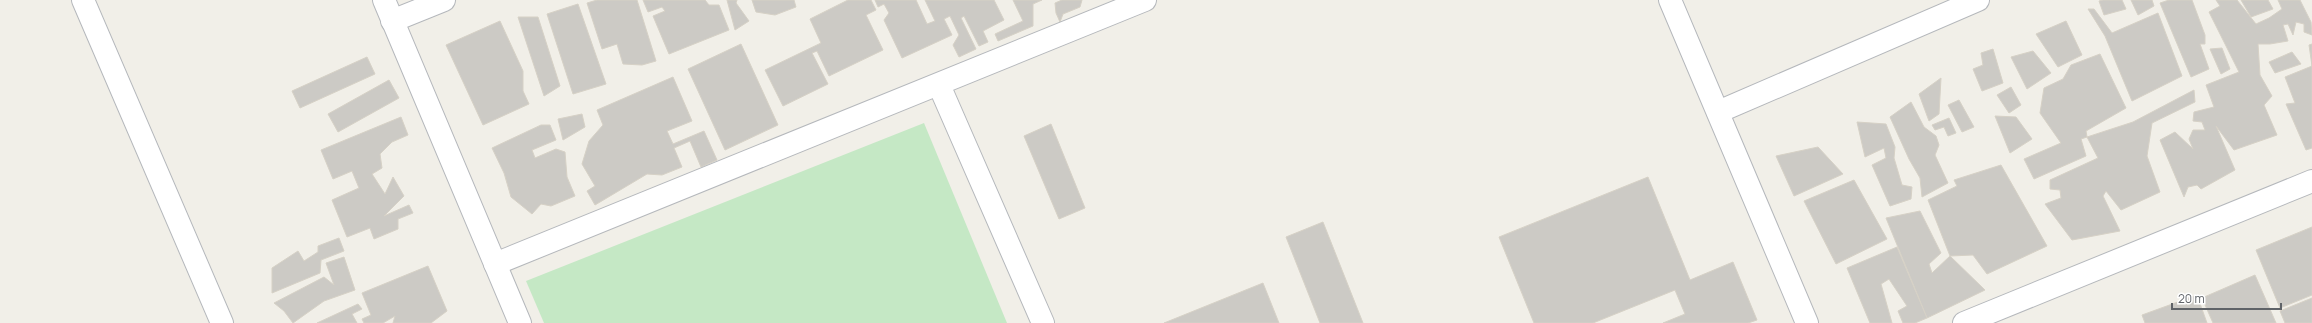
<svg xmlns="http://www.w3.org/2000/svg" width="2312" height="323" font-family="Manrope,sans-serif">
<rect width="100%" height="100%" fill="#f1efe8"/>
<path fill="#c5e8c5" d="M924,123L1007,323H544L526,281Z"/>
<g fill="#cccac5" stroke="#d6d1c6">
<path d="M597,0H637L656,61L642,65L623,64L617,44L602,49L587,3Z"/>
<path d="M643,0H705L709,5H719L729,30L669,54L653,16L665,11L662,7L648,12Z"/>
<path d="M727,0H737L736,3L749,21L735,30Z"/>
<path d="M752,0H794L796,7L775,15L756,12Z"/>
<path d="M848,0H871L876,10L866,15L883,50L829,76L817,51L812,53L828,84L783,106L765,70L821,43L810,19Z"/>
<path d="M875,0H916L927,24L935,21L925,0H994L1004,20L983,31L988,42L979,46L964,16L961,18L976,49L959,57L953,45L959,35L950,16L944,19L952,35L902,58L884,20L889,13L884,4L878,7Z"/>
<path d="M1013,0H1042L1033,4V26L998,41L995,34L1023,21Z"/>
<path d="M1062,0H1082L1080,7L1063,14L1060,22L1056,13L1055,3Z"/>
<path d="M2103,0H2122L2126,9L2104,15L2099,1Z"/>
<path d="M2131,0H2152L2154,6L2138,15Z"/>
<path d="M2169,0H2192L2205,35V44H2200L2209,69L2191,77L2160,3Z"/>
<path d="M2216,0H2237L2256,24L2269,18L2282,9L2278,0H2300L2311,22L2312,35L2304,32V24L2296,22L2293,35L2288,24L2283,25L2288,41L2270,44H2258L2260,75L2272,96L2264,105L2277,135L2234,150L2216,126L2235,170L2201,189L2197,185L2188,187L2184,197L2160,140L2175,132L2193,149L2189,139L2193,130H2205L2202,122L2193,121L2194,112L2214,107L2206,85L2239,72L2209,12L2220,6Z"/>
<path d="M2241,0H2268L2273,9L2251,17Z"/>
<path d="M578,4L606,84L573,94L547,14Z"/>
<path d="M2088,9H2094L2112,33L2158,13L2182,76L2132,101L2105,36Z"/>
<path d="M518,17H538L560,86L544,96Z"/>
<path d="M500,21L523,71V91L529,104L483,125L446,45Z"/>
<path d="M2066,21L2082,55L2058,67L2036,34Z"/>
<path d="M741,44L778,125L725,150L688,69Z"/>
<path d="M2312,44V148L2306,150L2286,104L2295,103L2285,77L2312,66L2309,45Z"/>
<path d="M2222,48L2230,69L2221,74L2210,49Z"/>
<path d="M1993,49L2003,83L1982,91L1973,69L1983,65L1981,53Z"/>
<path d="M2033,51L2051,73L2027,89L2011,57Z"/>
<path d="M2292,52L2301,64L2275,73L2269,62Z"/>
<path d="M2100,54L2126,108L2086,131L2087,137L2081,139L2086,156L2034,179L2024,159L2061,143L2040,113L2044,88L2063,79L2071,65Z"/>
<path d="M367,57L375,74L300,108L292,91Z"/>
<path d="M673,77L692,121L667,131L673,144L704,131L717,160L701,167L690,141L674,148L682,167L662,175L647,174L595,205L587,191L595,186L582,164L589,141L603,125L597,110Z"/>
<path d="M1941,78L1939,114L1929,121L1919,94Z"/>
<path d="M389,80L399,98L338,132L328,114Z"/>
<path d="M2011,87L2021,105L2009,113L1997,95Z"/>
<path d="M2194,90L2195,102L2152,123L2147,156L2160,192L2121,210L2106,191L2103,196L2120,231L2072,240L2045,204L2061,198L2060,190L2050,189V180L2098,158L2087,137L2133,122Z"/>
<path d="M1959,100L1974,127L1962,132L1948,105Z"/>
<path d="M1911,102L1924,127L1936,136L1939,145L1935,155L1948,183L1922,197L1920,178L1909,159L1890,117Z"/>
<path d="M582,114L585,127L563,140L558,119Z"/>
<path d="M1995,116L2016,117L2032,139L2010,153Z"/>
<path d="M401,117L408,135L392,142L380,154L382,168L372,174L385,194L393,177L404,196L384,216L409,205L413,213L398,219V229L374,239L370,228L347,237L332,200L359,188L352,171L333,179L321,150Z"/>
<path d="M1949,118L1956,133L1948,136L1944,127L1935,130L1932,125Z"/>
<path d="M1857,122L1886,124L1895,147L1894,158L1902,185L1912,187L1911,199L1890,206L1872,165L1886,158L1884,148L1865,157Z"/>
<path d="M1051,124L1085,208L1059,219L1024,136Z"/>
<path d="M541,125H550L556,140L532,150L535,158L556,149L565,152L567,177L575,196L551,206L541,204L532,214L511,197L504,173L492,148Z"/>
<path d="M1818,147L1843,174L1794,196L1776,156Z"/>
<path d="M2001,165L2047,246L1987,274L1973,255L1950,256L1928,200L1957,186L1954,180Z"/>
<path d="M1648,177L1690,280L1733,262L1757,320L1748,323H1663L1685,314L1675,290L1593,323H1534L1499,237Z"/>
<path d="M1854,180L1887,239L1836,264L1804,201Z"/>
<path d="M1920,211L1941,253L1929,264L1932,273L1950,256L1985,290L1927,318L1886,218Z"/>
<path d="M1323,222L1363,323H1320L1286,237Z"/>
<path d="M2312,227V295L2280,308L2256,250Z"/>
<path d="M339,238L344,251L321,260L320,273L272,293V268L298,251L304,261L318,252V246Z"/>
<path d="M1897,247L1927,318L1915,323H1903L1898,311L1907,306L1889,279L1881,284L1892,323H1870L1847,268Z"/>
<path d="M344,257L355,290L324,301L293,323L284,311L274,303L324,277L334,285L326,263Z"/>
<path d="M428,266L447,311L431,323H393L395,316L383,323H364L362,319L371,315L362,293Z"/>
<path d="M2255,275L2276,323H2213L2202,298Z"/>
<path d="M1263,283L1279,323H1164Z"/>
<path d="M2197,295L2207,323H2145L2142,315Z"/>
<path d="M2312,298V323H2285L2280,311Z"/>
<path d="M358,304L362,309L352,314L357,323H317Z"/>
</g>
<g fill="none" stroke-linecap="round" stroke-linejoin="round">
<defs>
<g id="minor">
<path d="M83,0L222,323"/>
<path d="M384,0L520,323"/>
<path d="M1670,0L1807,323"/>
<path d="M392,21L444,0"/>
<path d="M939,85L1043,323"/>
<path d="M1718,112L1978,0"/>
<path d="M495,264L1145,0"/>
<path d="M1964,323L2312,181"/>
</g>
</defs>
<use href="#minor" stroke="#b5b8bc" stroke-width="24"/>
<use href="#minor" stroke="#fff" stroke-width="22"/>
</g>
<path d="M2172 303v6h109v-6" fill="none" stroke="#5f6368" stroke-width="2"/>
<text x="2178" y="303" font-size="12" fill="#5f6368" stroke="#ffffff" stroke-width="3" paint-order="stroke">20 m</text>
</svg>
